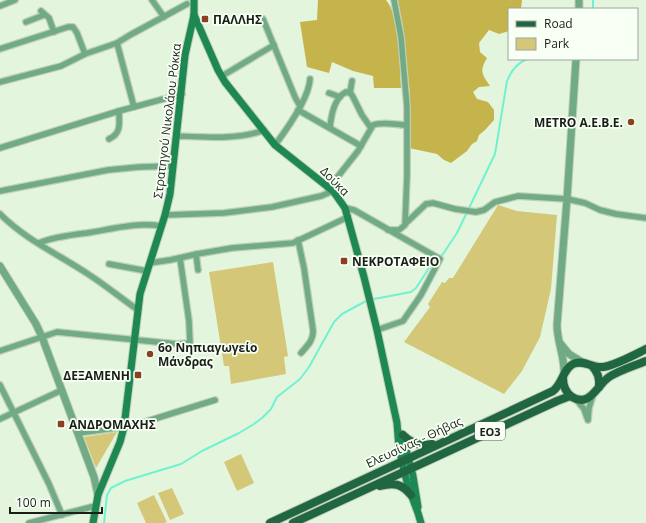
<svg xmlns="http://www.w3.org/2000/svg" width="646" height="523" font-family="'Open Sans',sans-serif">
<rect width="100%" height="100%" fill="#e4f5de"/>
<g fill="#d5c778">
<path d="M498,205L517,211L557,215L551,289L540,337L522,371L504,394L404,342L430,307L428,304L442,282L445,283L449,278H453Z"/>
<path d="M273,262L288,356L284,357L286,374L231,384L229,366H224L209,272Z"/>
<path d="M117,432L96,468L84,437Z"/>
<path d="M241,454L254,483L237,491L224,462Z"/>
<path d="M172,488L184,514L170,520L158,493Z"/>
<path d="M154,495L167,522L164,523H146L137,503Z"/>
</g>
<g fill="#c5b34b">
<path d="M318,0H386C399,13 400,68 401,88H374L373,76L353,71L332,62L329,73L307,67L300,22L317,20Z"/>
<path d="M398,0H522L521,9H509V31L499,34L489,30L479,43L480,52L487,58C479,71 482,74 490,86L479,87L473,92L477,99L488,102L494,110V120L485,130L479,135L477,141L472,144L467,151L451,163L444,160L437,154L409,148L410,95L403,27Z"/>
</g>
<g fill="none" stroke-linecap="round" stroke-linejoin="round">
<g stroke="#70f2d1" stroke-width="2">
<path d="M593,9V0"/>
<path d="M374,299L411,292L416,288L433,262L443,254L457,233L495,154L507,81C511,71 517,63 527,59"/>
<path d="M104,523L107,495L111,488L125,481L181,464L202,451L239,433L254,424L262,418L271,409L277,397L300,379L309,367L334,322L342,314L366,301"/>
</g>
<defs>
<g id="minor">
<path d="M152,0L164,17"/>
<path d="M0,6L15,0"/>
<path d="M41,11L49,18L54,32"/>
<path d="M263,19L295,97L300,106"/>
<path d="M26,22L44,15"/>
<path d="M117,43L134,107"/>
<path d="M0,49L68,27H73L77,33L85,54"/>
<path d="M222,76L274,45"/>
<path d="M0,82L61,66L85,54L117,43L130,35L187,4"/>
<path d="M329,93L340,97"/>
<path d="M350,93L352,81"/>
<path d="M298,110L361,146"/>
<path d="M330,128C331,116 334,98 346,92L350,93L352,95L362,115L371,128"/>
<path d="M177,136C203,137 240,140 264,130"/>
<path d="M109,139C122,133 119,123 119,111"/>
<path d="M275,145C287,129 309,99 310,79"/>
<path d="M0,148L119,111L182,94"/>
<path d="M328,189L358,151L373,125C383,121 397,125 407,125"/>
<path d="M0,191L108,170L139,167L173,166"/>
<path d="M345,208L354,210L440,259L421,295L403,321L377,330"/>
<path d="M0,214C26,240 58,254 88,274C105,285 121,298 138,310"/>
<path d="M165,215L224,213L272,207L321,196L333,191"/>
<path d="M406,223L426,204L433,203L455,209L476,212L484,210L495,202L518,196L567,199L585,203L600,210L616,214L646,218"/>
<path d="M388,230H399L405,225L407,175V107L401,37L394,0"/>
<path d="M298,240L304,268L313,330C314,340 307,346 301,353"/>
<path d="M39,243C53,237 71,235 87,233C112,229 137,222 161,226"/>
<path d="M196,254L198,270"/>
<path d="M150,263L170,260L197,254L232,248L293,243L348,217"/>
<path d="M109,264L147,271"/>
<path d="M0,351L57,332L177,344L190,343L189,321L180,258"/>
<path d="M0,385L49,484L62,515"/>
<path d="M575,398L584,409L587,418"/>
<path d="M0,419L62,390"/>
<path d="M588,420L589,408L593,395"/>
<path d="M78,433L124,427L138,424L215,400"/>
<path d="M29,523L95,506"/>
</g>
<g id="tertiary">
<path d="M579,9V0"/>
<path d="M0,266L36,324L42,337L94,477L98,495"/>
<path d="M560,343L569,354L582,362"/>
<path d="M564,374C565,357 557,342 557,325L567,199L576,59"/>
</g>
<g id="secondary">
<path d="M194,15L218,70L225,82L275,145L333,191L345,208L364,277L377,330L397,423L399,448L404,471L409,489L418,513L421,523"/>
<path d="M402,434L413,476L418,507"/>
<path d="M93,523L98,495L120,442L124,427L140,294L165,215L170,194L185,55L194,15V0"/>
</g>
<g id="primary">
<path d="M592,366C598,372 600,378 599,387"/>
<path d="M563,378C563,386 565,392 572,397C590,408 597,385 609,377C620,370 634,366 646,361"/>
<path d="M403,435C411,443 420,447 432,444"/>
<path d="M380,486C394,482 402,484 411,495"/>
<path d="M270,523L553,391C563,383 563,369 573,364C583,359 592,368 603,367C616,365 634,355 646,349"/>
<path d="M293,523L557,401L570,396"/>
</g>
</defs>
<use href="#minor" stroke="#bfceba" stroke-width="8"/>
<use href="#tertiary" stroke="#bfceba" stroke-width="9"/>
<use href="#secondary" stroke="#bfceba" stroke-width="9"/>
<use href="#primary" stroke="#bfceba" stroke-width="10"/>
<use href="#minor" stroke="#70ab85" stroke-width="5.5"/>
<use href="#tertiary" stroke="#70ab85" stroke-width="7"/>
<use href="#secondary" stroke="#1d8852" stroke-width="7"/>
<use href="#primary" stroke="#206640" stroke-width="8"/>
</g>
<g fill="#894120" stroke="#f8fff5" stroke-width="1.5">
<rect x="201" y="15" width="8" height="8" rx="2"/>
<circle cx="631" cy="122" r="4"/>
<rect x="340" y="257" width="8" height="8" rx="2"/>
<circle cx="150" cy="354" r="4"/>
<rect x="134" y="371" width="8" height="8" rx="2"/>
<rect x="57" y="420" width="8" height="8" rx="2"/>
</g>
<g text-anchor="middle" dominant-baseline="central" stroke-width="3.5" stroke-linejoin="round" paint-order="stroke">
<rect fill="#f8fff5" stroke="#5c625a" stroke-width="1" x="475" y="422" width="30" height="18" rx="3"/>
<g font-size="11" font-weight="bold" fill="#191f17">
<text x="490" y="431">ΕΟ3</text>
</g>
<g font-size="12" font-weight="bold" fill="#191f17" stroke="#f8fff5" text-anchor="start">
<text x="213" y="19">ΠΑΛΛΗΣ</text>
<text x="623" y="122" text-anchor="end">METRO Α.Ε.Β.Ε.</text>
<text x="352" y="261">ΝΕΚΡΟΤΑΦΕΙΟ</text>
<text x="158" y="347">6ο Νηπιαγωγείο<tspan x="158" dy="14">Μάνδρας</tspan></text>
<text x="130" y="375" text-anchor="end">ΔΕΞΑΜΕΝΗ</text>
<text x="69" y="424">ΑΝΔΡΟΜΑΧΗΣ</text>
</g>
<g font-size="12" fill="#191f17" stroke="#f8fff5">
<text transform="translate(167 121) rotate(-83)">Στρατηγού Νικολάου Ρόκκα</text>
<text transform="translate(335 181) rotate(45)">Δούκα</text>
<text transform="translate(414 442) rotate(-25)">Ελευσίνας - Θήβας</text>
</g>
</g>
<rect x="508" y="8" width="130" height="52" fill="#f8fff5" stroke="#9fa59c"/>
<rect x="516" y="21" width="20" height="6" fill="#206640" stroke="#9fa59c"/>
<text x="544" y="28" font-size="12" fill="#191f17">Road</text>
<rect x="516" y="38" width="20" height="12" fill="#d5c778" stroke="#9fa59c"/>
<text x="544" y="48" font-size="12" fill="#191f17">Park</text>
<path d="M10 507v6h92v-6" fill="none" stroke="#191f17" stroke-width="2"/>
<text x="16" y="507" font-size="12" fill="#191f17" stroke="#f8fff5" stroke-width="3" paint-order="stroke">100 m</text>
</svg>
